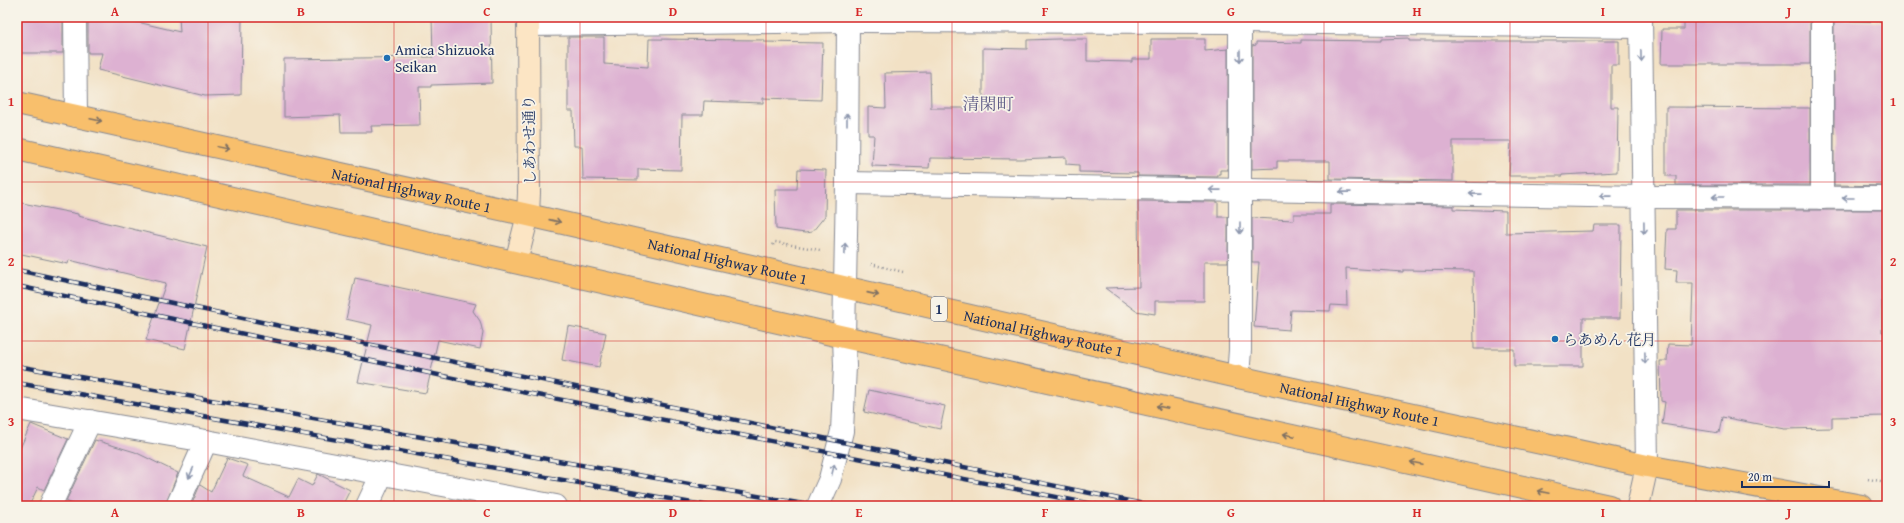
<svg xmlns="http://www.w3.org/2000/svg" width="1904" height="523" font-family="'Gentium Book Plus','Noto Serif JP',serif">
<rect width="100%" height="100%" fill="#f7f3e8"/>
<filter id="ink" filterUnits="userSpaceOnUse"><feTurbulence type="fractalNoise" baseFrequency=".025" numOctaves="2"/><feDisplacementMap in="SourceGraphic" scale="8" xChannelSelector="R" yChannelSelector="G"/><feConvolveMatrix kernelMatrix="1 2 1 2 8 2 1 2 1" color-interpolation-filters="sRGB"/></filter>
<filter id="wash" filterUnits="userSpaceOnUse"><feTurbulence type="fractalNoise" baseFrequency=".012" numOctaves="4" result="noise"/><feDisplacementMap in="SourceGraphic" scale="16" xChannelSelector="R" yChannelSelector="G"/><feGaussianBlur stdDeviation="0.9" result="paint"/><feColorMatrix in="noise" values="0 0 0 0 0 0 0 0 0 0 0 0 0 0 0 0 0 1.4 0 .05"/><feComposite in="paint" operator="in"/></filter>
<g filter="url(#wash)">
<rect width="100%" height="100%" fill="#f2e1c5"/>
<g id="blocks">
<g fill="#ddb1d2">
<rect x="17" y="17" width="46" height="36"/>
<path d="M88,17H116L180,32L179,17H242L241,95L205,96L98,70L102,53H88Z"/>
<path d="M432,17H491L492,83L431,85V87H419L420,125L371,126L372,132H341L340,115L284,117V59L433,57Z"/>
<path d="M1684,17H1807V20H1810V64H1661L1662,29H1684Z"/>
<path d="M1834,20L1887,22V186L1834,185Z"/>
<path d="M568,37H604V64L648,67L649,39L764,40V42L823,43L821,100L763,98V103L704,101L703,115H682L681,170L638,169V180L583,179L582,146H574L573,111H568Z"/>
<path d="M1409,38V41H1619V65H1611V107H1618L1617,172L1562,175V176H1509L1511,141H1453V181L1330,179V161H1277V168L1252,169V46L1256,45V42L1301,43V40L1381,41V39Z"/>
<path d="M1058,39H1087V61L1132,62V59H1151V39H1205V51L1228,49V170H1220V174H1218V177L1138,176V173L1079,172V165L1066,164V157L1020,159L930,158L929,168L872,166L874,135H868V107L886,108L885,73L930,72L931,108H983V48L1027,49V40Z"/>
<path d="M1666,107L1810,108V185H1676V176H1666Z"/>
<path d="M798,169L826,170L825,216L812,232L805,233L776,229L775,189H797Z"/>
<path d="M1138,201L1218,202V217H1228V262H1204V301H1155V314L1136,311L1105,288L1139,287Z"/>
<path d="M17,202L78,214V216L207,247L185,349L146,340L166,283L69,260L68,264L17,253Z"/>
<path d="M1330,204L1453,206V209L1506,211V233L1593,231L1594,225H1621L1620,318H1583V366H1514V349H1474L1473,271L1403,270V272L1346,268L1347,306L1331,305L1330,311L1291,310L1289,330L1254,327L1259,262H1252V218L1294,220V214H1330Z"/>
<path d="M1676,210H1887V286H1882V332H1887V416L1832,417V428L1784,429L1722,417L1719,433L1662,424L1665,402L1661,401L1660,361H1667L1668,344L1691,345L1693,283H1676L1677,270L1665,269L1667,229H1676Z"/>
<path d="M355,278L476,304L473,311L480,321L483,333L480,349L438,340L426,393L358,382L372,325L346,319Z"/>
<path d="M568,326L606,333L599,367L562,360Z"/>
<path d="M869,390L945,406L940,429L864,412Z"/>
<path d="M31,424L68,439L44,490L38,487L29,506H17V455Z"/>
<path d="M95,440L135,452L178,473L165,506H77L66,501Z"/>
<path d="M227,458L248,465L243,476L289,497L298,479L312,486L318,474L350,490L344,502L351,506H191L200,485L211,492Z"/>
</g>
</g>
</g>
<g filter="url(#ink)">
<use href="#blocks" fill-opacity="0" stroke="#868892" stroke-width="1"/>
<g fill="none" stroke-linecap="round" stroke-linejoin="round">
<defs>
<g id="street">
<path d="M75,17L76,116"/>
<path d="M1641,17L1647,466"/>
<path d="M528,25L848,21L1240,22L1641,27"/>
<path d="M847,183L1644,197L1887,198"/>
<path d="M1822,198V17"/>
<path d="M1238,377L1240,350V17"/>
<path d="M17,409L206,441L556,506"/>
<path d="M50,506L90,421"/>
<path d="M177,506L206,441"/>
<path d="M367,506L382,474"/>
<path d="M818,506L830,479L842,431L845,366L844,337L847,183L848,17"/>
</g>
<g id="secondary">
<path d="M516,262L528,215L529,193L528,17"/>
<path d="M1638,506L1647,466"/>
</g>
<g id="highway">
<path id="s1" d="M17,103L528,215L1238,377L1647,466L1862,506"/>
<path d="M17,149L844,337L1609,506"/>
</g>
</defs>
<use href="#street" stroke="#868892" stroke-width="24"/>
<use href="#secondary" stroke="#868892" stroke-width="24"/>
<use href="#highway" stroke="#868892" stroke-width="24"/>
<g stroke="#868892" stroke-width="2.5" stroke-dasharray="1 3" stroke-linecap="butt">
<path d="M773,245L775,242L820,250"/>
<path d="M871,264L903,272"/>
<path d="M1868,479L1887,482"/>
</g>
<use href="#street" stroke="#fff" stroke-width="22"/>
<use href="#secondary" stroke="#fce5c4" stroke-width="22"/>
<use href="#highway" stroke="#f8bf6c" stroke-width="22"/>
<defs>
<g id="rail">
<path d="M17,270L285,327L1153,506"/>
<path d="M17,286L481,384L1102,506"/>
<path d="M17,366L815,506"/>
<path d="M17,383L709,506"/>
</g>
</defs>
<use href="#rail" stroke="#1b2f5e" stroke-width="4.5"/>
<use href="#rail" stroke="#f7f3e8" stroke-width="3" stroke-dasharray="9" stroke-linecap="butt"/>
</g>
<defs><path id="oneway-shaft" d="M-6 0H5M1.5-3L5.5 0L1.5 3" fill="none" stroke-width="1.6" stroke-linecap="round" stroke-linejoin="round"/></defs>
<g stroke="#8d97ae">
<use href="#oneway-shaft" transform="translate(1240 56) rotate(90)"/>
<use href="#oneway-shaft" transform="translate(1641 56) rotate(89)"/>
<use href="#oneway-shaft" transform="translate(847 119) rotate(-90)"/>
<use href="#oneway-shaft" transform="translate(1215 190) rotate(-179)"/>
<use href="#oneway-shaft" transform="translate(1345 192) rotate(-179)"/>
<use href="#oneway-shaft" transform="translate(1475 194) rotate(-179)"/>
<use href="#oneway-shaft" transform="translate(1605 196) rotate(-179)"/>
<use href="#oneway-shaft" transform="translate(1718 197) rotate(-180)"/>
<use href="#oneway-shaft" transform="translate(1848 198) rotate(-180)"/>
<use href="#oneway-shaft" transform="translate(1240 228) rotate(90)"/>
<use href="#oneway-shaft" transform="translate(1644 228) rotate(89)"/>
<use href="#oneway-shaft" transform="translate(845 249) rotate(-89)"/>
<use href="#oneway-shaft" transform="translate(1645 358) rotate(89)"/>
<use href="#oneway-shaft" transform="translate(833 470) rotate(-76)"/>
<use href="#oneway-shaft" transform="translate(191 473) rotate(114)"/>
</g>
<g stroke="#7e7064">
<use href="#oneway-shaft" transform="translate(96 120) rotate(12)"/>
<use href="#oneway-shaft" transform="translate(223 148) rotate(12)"/>
<use href="#oneway-shaft" transform="translate(555 221) rotate(13)"/>
<use href="#oneway-shaft" transform="translate(873 294) rotate(13)"/>
<use href="#oneway-shaft" transform="translate(1162 407) rotate(-168)"/>
<use href="#oneway-shaft" transform="translate(1289 435) rotate(-168)"/>
<use href="#oneway-shaft" transform="translate(1416 463) rotate(-168)"/>
<use href="#oneway-shaft" transform="translate(1543 492) rotate(-168)"/>
</g>
</g>
<path fill="none" stroke="#d62828" stroke-width="1" stroke-opacity="0.55" d="M208,17V506M394,17V506M580,17V506M766,17V506M952,17V506M1138,17V506M1324,17V506M1510,17V506M1696,17V506M17,182H1887M17,341H1887"/>
<g fill="#1f6fb2" stroke="#f7f3e8" stroke-width="1.5">
<circle cx="387" cy="58" r="4"/>
<circle cx="1555" cy="339" r="4"/>
</g>
<g text-anchor="middle" dominant-baseline="central" stroke-width="3.5" stroke-linejoin="round" paint-order="stroke">
<rect fill="#f7f3e8" stroke="#5d6a87" stroke-width="1" x="931" y="297" width="16" height="24" rx="3"/>
<g font-size="14" font-weight="bold" fill="#1b2f5e">
<text x="939" y="309">1</text>
</g>
<g font-size="15" fill="#1b2f5e" stroke="#f7f3e8" text-anchor="start">
<text x="395" y="49">Amica Shizuoka<tspan x="395" dy="17">Seikan</tspan></text>
<text x="1563" y="339">らあめん 花月</text>
</g>
<g font-size="15" fill="#1b2f5e" stroke="#f7f3e8">
<text transform="translate(529 140) rotate(-91)">しあわせ通り</text>
<text stroke="none"><textPath href="#s1" startOffset="404">National Highway Route 1</textPath></text>
<text stroke="none"><textPath href="#s1" startOffset="728">National Highway Route 1</textPath></text>
<text stroke="none"><textPath href="#s1" startOffset="1052">National Highway Route 1</textPath></text>
<text stroke="none"><textPath href="#s1" startOffset="1376">National Highway Route 1</textPath></text>
</g>
<g font-size="17" fill="#5f5c87" stroke="#f7f3e8">
<text x="988" y="103">清閑町</text>
</g>
</g>
<rect width="1904" height="523" fill="none" stroke="#f7f3e8" stroke-width="44"/>
<path d="M1742 481v6h87v-6" fill="none" stroke="#1b2f5e" stroke-width="2"/>
<text x="1748" y="481" font-size="12" fill="#1b2f5e" stroke="#f7f3e8" stroke-width="3" paint-order="stroke">20 m</text>
<rect x="22" y="22" width="1860" height="479" fill="none" stroke="#d62828" stroke-width="1.5"/>
<g font-size="13" text-anchor="middle" font-weight="bold" fill="#d62828">
<text x="115" y="16">A</text>
<text x="301" y="16">B</text>
<text x="487" y="16">C</text>
<text x="673" y="16">D</text>
<text x="859" y="16">E</text>
<text x="1045" y="16">F</text>
<text x="1231" y="16">G</text>
<text x="1417" y="16">H</text>
<text x="1603" y="16">I</text>
<text x="1789" y="16">J</text>
<text x="11" y="106">1</text>
<text x="1893" y="106">1</text>
<text x="11" y="266">2</text>
<text x="1893" y="266">2</text>
<text x="11" y="426">3</text>
<text x="1893" y="426">3</text>
<text x="115" y="517">A</text>
<text x="301" y="517">B</text>
<text x="487" y="517">C</text>
<text x="673" y="517">D</text>
<text x="859" y="517">E</text>
<text x="1045" y="517">F</text>
<text x="1231" y="517">G</text>
<text x="1417" y="517">H</text>
<text x="1603" y="517">I</text>
<text x="1789" y="517">J</text>
</g>
</svg>
